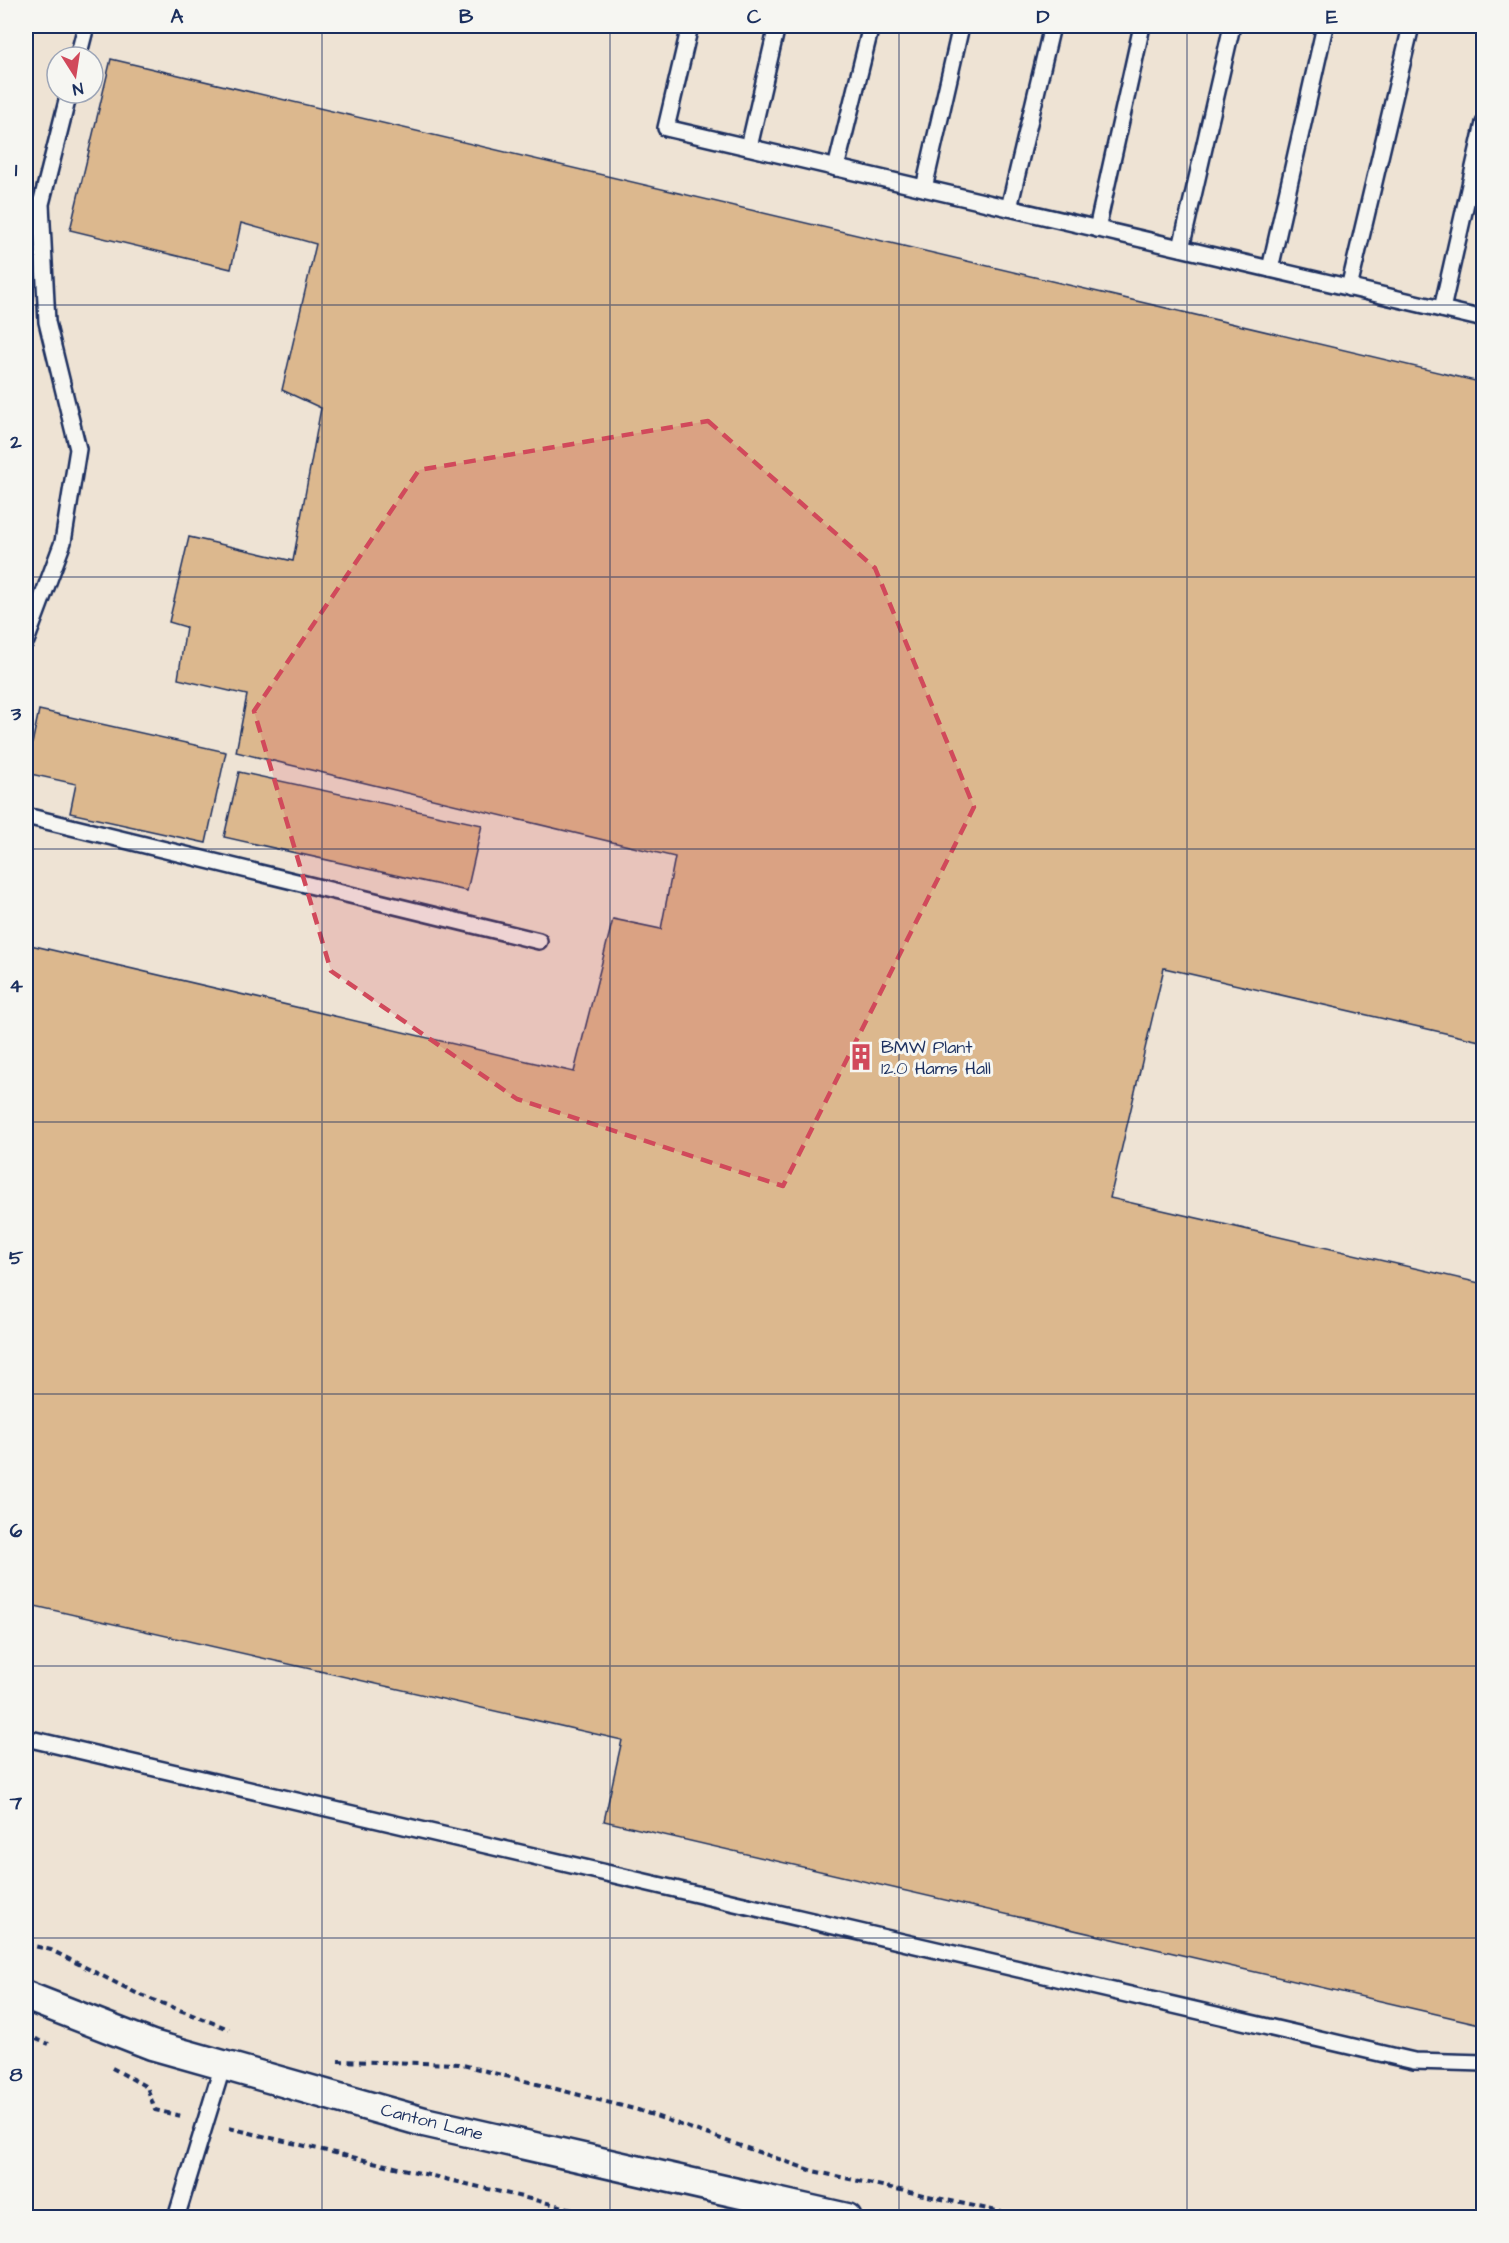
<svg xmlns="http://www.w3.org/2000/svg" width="1509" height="2243" font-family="'Architects Daughter',sans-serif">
<rect width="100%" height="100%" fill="#f6f6f2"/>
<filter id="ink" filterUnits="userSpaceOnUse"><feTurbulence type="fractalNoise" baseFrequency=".0167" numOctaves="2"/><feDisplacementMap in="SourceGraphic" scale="12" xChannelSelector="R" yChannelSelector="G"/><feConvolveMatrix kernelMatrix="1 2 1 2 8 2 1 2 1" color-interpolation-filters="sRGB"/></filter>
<g filter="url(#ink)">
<path fill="#eee3d4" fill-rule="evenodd" d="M26,26H1483V2217H26ZM57,57H93V93H57Z"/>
<g fill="#dcb88e" stroke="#1b2f5e" stroke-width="1.5">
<path d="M111,59L1484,383V1042L1164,968L1110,1198L1484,1284V2025L604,1821L622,1740L26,1604V944L574,1072L613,919L661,929L675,857L236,752L247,695L178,679L186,627L169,622L189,537L293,561L321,408L282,390L316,244L241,223L231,269L70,230Z"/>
<path d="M39,710L226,752L206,843L70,813L76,784L26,773Z"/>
<path d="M239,772L482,825L467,891L224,837Z"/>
</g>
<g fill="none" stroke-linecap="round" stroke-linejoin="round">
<defs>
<g id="lane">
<path d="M690,26L666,128L1484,319"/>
<path d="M78,57L86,26"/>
<path d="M749,147L777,26"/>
<path d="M836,168L871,26"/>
<path d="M924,188L961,26"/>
<path d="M1009,208L1052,26"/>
<path d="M1097,229L1142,26"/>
<path d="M1181,248L1232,26"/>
<path d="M1270,269L1325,26"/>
<path d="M1349,288L1411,26"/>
<path d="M1442,309L1484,123"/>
<path d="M26,641L63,542L78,449L47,322L41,204L69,93"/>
<path d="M26,816L539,941"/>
<path d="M26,1738L1414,2061L1484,2063"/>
<path d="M176,2218L223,2065"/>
</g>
<path id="street" d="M26,1996L152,2045L424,2122L847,2218"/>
</defs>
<use href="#lane" stroke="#1b2f5e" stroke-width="20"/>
<use href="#street" stroke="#1b2f5e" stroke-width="33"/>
<g stroke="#1b2f5e" stroke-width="4" stroke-dasharray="6 4.5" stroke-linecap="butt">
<path d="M26,1944L51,1950L138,1994L229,2029"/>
<path d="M26,2035L49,2044"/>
<path d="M338,2061L459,2064L638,2110L813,2171L1029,2218"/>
<path d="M112,2068L147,2087L155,2110L181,2116"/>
<path d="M229,2128L611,2218"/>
</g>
<use href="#lane" stroke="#f6f6f2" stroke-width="15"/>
<use href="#street" stroke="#f6f6f2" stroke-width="28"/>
</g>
</g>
<path fill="#d1495b" fill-opacity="0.2" stroke="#d1495b" stroke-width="4.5" stroke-dasharray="12 8" stroke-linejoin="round" d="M708,421L875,568L974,807L783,1186L517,1099L331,971L254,711L419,470Z"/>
<path fill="none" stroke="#1b2f5e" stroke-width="1.5" stroke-opacity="0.55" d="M322,26V2218M610,26V2218M899,26V2218M1187,26V2218M26,305H1484M26,577H1484M26,849H1484M26,1122H1484M26,1394H1484M26,1666H1484M26,1938H1484"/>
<defs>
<symbol id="building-bare" viewBox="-9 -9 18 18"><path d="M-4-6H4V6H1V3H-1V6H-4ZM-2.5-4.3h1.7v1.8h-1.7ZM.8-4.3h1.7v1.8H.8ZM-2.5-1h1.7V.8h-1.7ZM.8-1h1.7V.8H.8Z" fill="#d1495b" stroke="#f6f6f2" stroke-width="2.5" paint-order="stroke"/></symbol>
</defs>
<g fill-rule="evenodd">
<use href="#building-bare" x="842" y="1038" width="38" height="38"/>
</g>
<g text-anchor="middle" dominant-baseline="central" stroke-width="6" stroke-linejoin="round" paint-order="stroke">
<g font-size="18" fill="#1b2f5e" stroke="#f6f6f2" text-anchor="start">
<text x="881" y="1047">BMW Plant<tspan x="881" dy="21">12.0 Hams Hall</tspan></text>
</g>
<g font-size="18" fill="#1b2f5e" stroke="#f6f6f2">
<text transform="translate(432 2122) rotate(14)">Canton Lane</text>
</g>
</g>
<rect width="1509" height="2243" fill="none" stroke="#f6f6f2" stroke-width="66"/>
<g transform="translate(75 75) rotate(168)"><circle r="28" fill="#f6f6f2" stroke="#9ea6b7" stroke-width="1.5"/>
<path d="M0-4.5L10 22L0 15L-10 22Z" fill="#d1495b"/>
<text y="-9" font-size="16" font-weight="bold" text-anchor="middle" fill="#1b2f5e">N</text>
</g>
<rect x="33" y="33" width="1443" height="2177" fill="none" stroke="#1b2f5e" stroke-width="2"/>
<g font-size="20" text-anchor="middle" font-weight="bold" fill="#1b2f5e">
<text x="177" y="23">A</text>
<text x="466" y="23">B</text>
<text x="754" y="23">C</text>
<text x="1043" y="23">D</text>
<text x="1332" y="23">E</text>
<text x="16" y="176">1</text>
<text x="16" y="448">2</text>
<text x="16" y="720">3</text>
<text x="16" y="992">4</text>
<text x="16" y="1264">5</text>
<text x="16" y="1537">6</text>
<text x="16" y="1809">7</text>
<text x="16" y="2081">8</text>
</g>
</svg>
